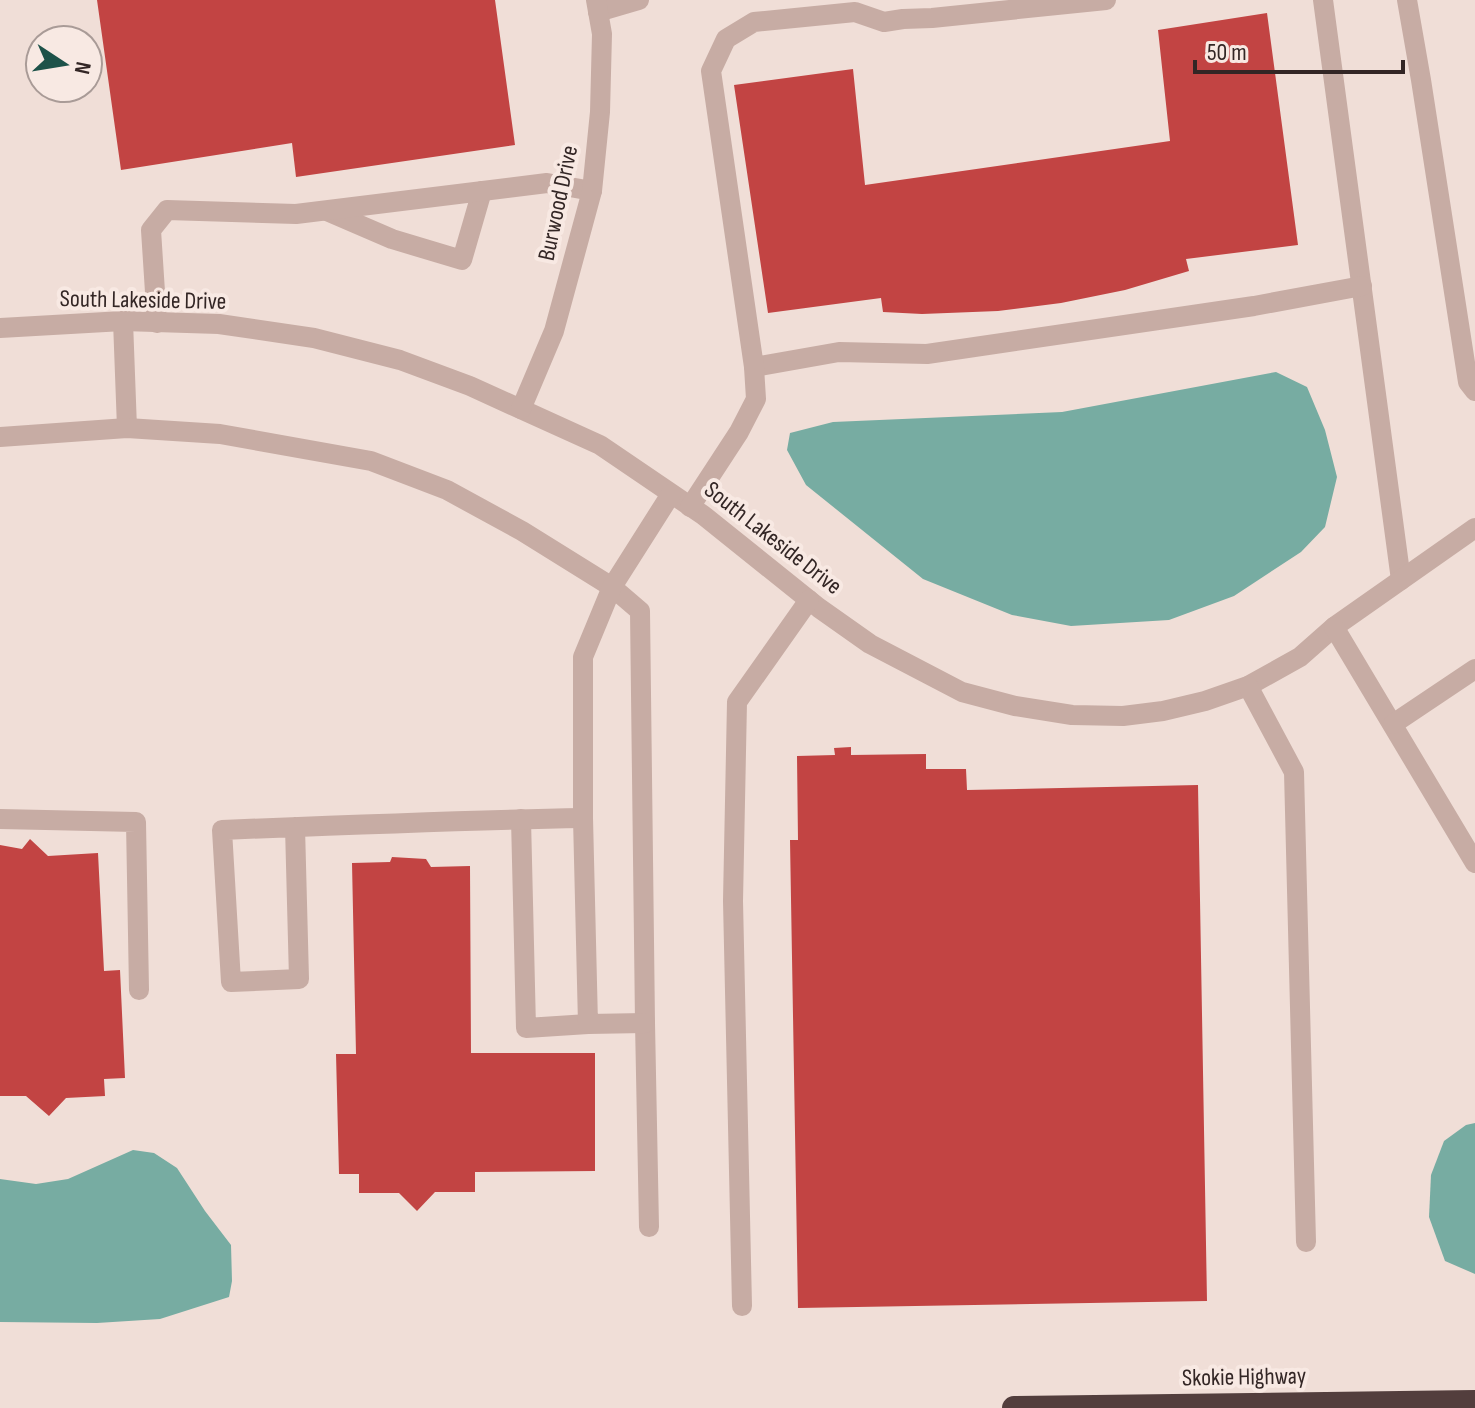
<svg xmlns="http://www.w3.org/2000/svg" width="1475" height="1408" font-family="'Sofia Sans Condensed',sans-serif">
<rect width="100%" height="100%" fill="#f0ded7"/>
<g fill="#77aca2">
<path d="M1276,372L1307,387L1325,430L1337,477L1325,527L1301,552L1234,596L1169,620L1071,626L1012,615L923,579L806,485L787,450L790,433L833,422L1062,412Z"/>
<path d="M1475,1123V1274L1445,1261L1429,1217L1431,1175L1444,1141L1466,1125Z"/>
<path d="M133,1150L154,1153L177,1168L205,1211L231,1245L232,1281L229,1297L160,1319L97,1323L0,1322V1179L36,1184L68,1179Z"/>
</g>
<g fill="#c24443">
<path d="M97,0H495L515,145L296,177L292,143L121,170Z"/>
<path d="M1267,13L1298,245L1186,259L1189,271L1125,290L1061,303L998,311L922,314L883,312L881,298L768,313L734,85L853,69L865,185L1170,141L1158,30Z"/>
<path d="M851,747V755L926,754V769H966L967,790L1198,785L1207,1301L798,1308L790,840H798L797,756L835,755L834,748Z"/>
<path d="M30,839L48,856L98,853L104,971L120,970L125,1078L104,1079L105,1096L66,1098L49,1116L26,1096H0V845L22,849Z"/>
<path d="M392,857L426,859L431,867L470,866L471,1053H595V1171L475,1172V1192H435L417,1211L399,1193H359V1174H339L336,1054H356L352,863L390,862Z"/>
</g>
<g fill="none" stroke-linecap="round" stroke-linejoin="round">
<g stroke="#c7aca4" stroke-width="20">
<path d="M1323,0L1401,580"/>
<path d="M1407,0L1421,80L1468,382L1475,391"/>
<path d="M598,12L639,0"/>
<path d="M327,211L392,239L462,260L482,191"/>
<path d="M123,321L127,428"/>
<path d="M157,323L151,230L167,210L296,214L547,183L592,191"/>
<path d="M0,328L123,321L219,324L314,338L400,360L470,386L600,445L703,515L819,608L870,644L962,692L1015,706L1072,715L1123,716L1163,711L1205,701L1248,686L1300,657L1334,627L1475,528"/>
<path d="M754,367L839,352L927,354L1254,306L1362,286"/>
<path d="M521,409L554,331L592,191L600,112L602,34L596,0"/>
<path d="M0,437L127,428L220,434L371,461L447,490L522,531L612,587L640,611L645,1023L649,1227"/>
<path d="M690,507L739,432L756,399L754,367L711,71L726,39L754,22L855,12L884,22L903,19L932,18L1106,0"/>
<path d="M1334,627L1475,863"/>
<path d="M1248,686L1294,772L1306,1242"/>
<path d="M1393,724L1475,669"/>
<path d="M0,819L136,822L139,990"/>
<path d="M521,819L526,1028L588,1024"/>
<path d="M295,827L299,979L231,982L222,830C342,825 462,820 583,818"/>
<path d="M645,1023L588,1024L583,818V657L612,587L671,494"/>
<path d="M742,1306L733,901L737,702L809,600"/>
</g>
<path stroke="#533e3d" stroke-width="24" d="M1014,1408L1475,1402"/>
</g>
<g text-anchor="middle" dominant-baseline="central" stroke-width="8" stroke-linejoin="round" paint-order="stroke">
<g font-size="24" fill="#332625" stroke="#f8e9e3">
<text transform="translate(558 203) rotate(-78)">Burwood Drive</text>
<text transform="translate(143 300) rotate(1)">South Lakeside Drive</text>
<text transform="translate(773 538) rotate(38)">South Lakeside Drive</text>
<text transform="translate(1244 1377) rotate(-1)">Skokie Highway</text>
</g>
</g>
<g transform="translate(64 64) rotate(102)"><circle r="38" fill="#f8e9e3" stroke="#a99b97" stroke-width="2"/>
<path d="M0-6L14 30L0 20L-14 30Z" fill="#1d5249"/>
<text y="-12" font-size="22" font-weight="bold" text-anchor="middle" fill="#332625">N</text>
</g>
<path d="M1195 60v12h208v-12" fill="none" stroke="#332625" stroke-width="4"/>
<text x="1207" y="60" font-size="24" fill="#332625" stroke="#f8e9e3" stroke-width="6" paint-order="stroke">50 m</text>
</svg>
